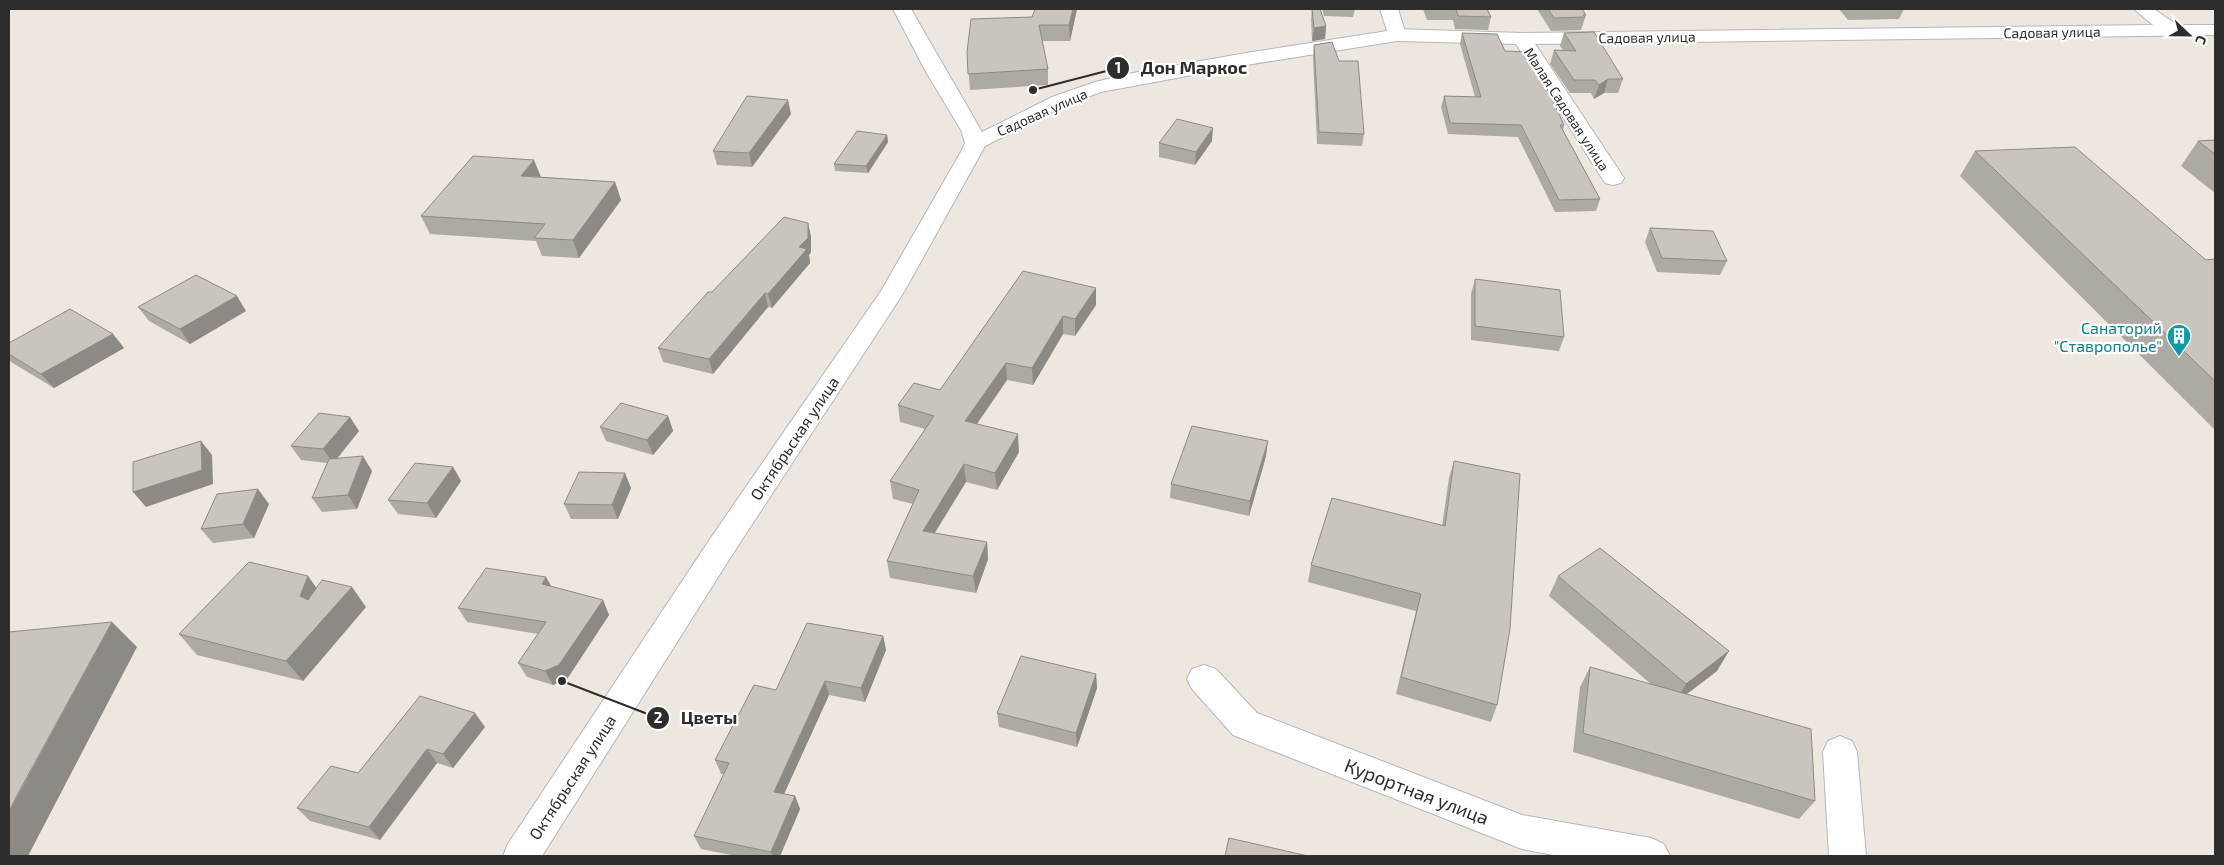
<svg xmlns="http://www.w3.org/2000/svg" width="2224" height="865" font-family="'Exo 2',sans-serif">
<rect width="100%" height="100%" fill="#ede7e0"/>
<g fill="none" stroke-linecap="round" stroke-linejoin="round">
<defs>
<g id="street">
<path d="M2134,9H2154L2177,25H2215V35L1535,44L1624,178L1621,183L1613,185L1605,183L1516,44L1397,41L1390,39L1388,35L1390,31L1397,29L1522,33L2153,25Z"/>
<path d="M1204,665L1216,669L1257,713L1522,815L1651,838L1664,844L1670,856H1559L1522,849L1233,735L1192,689L1187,679L1192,669Z"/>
<path d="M1840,736L1852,741L1857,752L1866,856H1829L1823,752L1828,741Z"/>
</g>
<path id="secondary" d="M893,9H911L982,132L1052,97L1095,82L1133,73L1246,53L1387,31L1380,9H1398L1406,35L1404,39L1397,41L1246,65L1101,92L1066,105L985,146L904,292L732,555L542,856H503L508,844L710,539L881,291L962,150L965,143L961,130L926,72Z"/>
</defs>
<use href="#street" stroke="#b3b7bf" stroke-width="2"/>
<use href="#secondary" stroke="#b3b7bf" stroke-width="2"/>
<use href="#street" fill="#fff" fill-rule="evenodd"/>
<use href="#secondary" fill="#fff" fill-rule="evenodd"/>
</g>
<g fill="#ada9a3">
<path d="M1035,9H1077L1070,41H1042L1048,69V85L970,90L967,52L1032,17Z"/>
<path d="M1312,9H1320L1326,26L1325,39L1312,41L1311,19Z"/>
<path d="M1322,9H1355L1353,17L1324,16Z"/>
<path d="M1423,9H1487L1491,17L1488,30L1455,29L1453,20H1427Z"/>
<path d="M1537,9H1582L1586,15L1581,30L1551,31Z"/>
<path d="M1839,9H1904L1899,19L1848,20Z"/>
<path d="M1462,33L1505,51L1548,82L1547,88L1564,125L1563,130L1600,199L1596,211L1555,212L1518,137L1448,134L1441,107L1444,96L1475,97L1460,44Z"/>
<path d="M1564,33L1623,79L1618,93H1604L1594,99L1591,93H1570L1550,64L1554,50L1564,51L1560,46Z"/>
<path d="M1314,45L1364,134L1362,146L1317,144L1313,56Z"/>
<path d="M791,114L752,167L717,165L713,151Z"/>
<path d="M887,135L888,142L868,173L835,171L834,164Z"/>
<path d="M2215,140V193L2181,166L2198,141Z"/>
<path d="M1212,141L1195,165L1159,157V143Z"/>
<path d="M1975,151L2206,260L2215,259V430L1960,176Z"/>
<path d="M541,177L615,182L621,200L579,258L542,256L536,241L430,234L421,216Z"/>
<path d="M808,223L811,237V252L809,255L810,263L772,308L768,307L713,374L663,362L658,348L712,292Z"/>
<path d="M1650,228L1727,261L1720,275L1657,272L1645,242Z"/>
<path d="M1475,279L1564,337L1559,351L1471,340V294Z"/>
<path d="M1096,288V305L1075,336L1063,334L1033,385L1007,380L977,424L1019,452L997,490L966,482L935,533L987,542L988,559L976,593L890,578L887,561L913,504L893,499L890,481L925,429L900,422L898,405L940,390Z"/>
<path d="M138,307L246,311L190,344L149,321Z"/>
<path d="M113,334L124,348L54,388L11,362L9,359V343Z"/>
<path d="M668,416L673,431L653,455L606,441L600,427Z"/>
<path d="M359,431L337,459L372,471L357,509L322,512L312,498L327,463L301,460L291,446Z"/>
<path d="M1266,456L1249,516L1170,498L1171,484Z"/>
<path d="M1454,461L1497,705L1491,722L1396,694L1416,611L1308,582L1311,565L1442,526L1449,478Z"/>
<path d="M453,467L461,481L436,518L398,514L388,500Z"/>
<path d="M631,488L618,519H571L564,504Z"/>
<path d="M269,504L254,538L213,543L201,529Z"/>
<path d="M1558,576L1717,671L1686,694L1815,801L1799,819L1573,752L1580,687L1590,667L1652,685L1549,596Z"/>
<path d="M551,586L603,600L609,615L567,679L553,685L527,677L518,663L538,634L467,622L458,608Z"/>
<path d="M316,588L366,607L303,681L197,655L179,634Z"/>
<path d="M883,636L886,650L865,702L829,695L784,794L795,796L800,809L780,856H736L701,849L694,836L724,774H721L715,760L776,690Z"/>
<path d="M1096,674L1097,688L1077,747L999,727L997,713Z"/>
<path d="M485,727L453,768L437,763L380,840L310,821L297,808L358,773Z"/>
</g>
<g fill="#8d8a85">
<path d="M1073,9H1077L1070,41L1069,25Z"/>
<path d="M1326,26L1325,39L1312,41L1314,28Z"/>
<path d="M1608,79L1604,93L1594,99L1599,85Z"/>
<path d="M788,100L791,114L752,167L749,153Z"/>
<path d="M1213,128L1212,141L1195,165L1196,152Z"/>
<path d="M887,135L888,142L868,173L866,166Z"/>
<path d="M534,160L541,177L521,176Z"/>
<path d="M615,182L621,200L579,258L573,240Z"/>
<path d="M808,223L811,237V252L809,255L810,263L772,308L768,294Z"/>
<path d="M1096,288V305L1075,336V319Z"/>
<path d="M765,293L768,307L713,374L709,359Z"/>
<path d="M237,296L246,311L190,344L180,329Z"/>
<path d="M1063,316V334L1033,385L1032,368Z"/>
<path d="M113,334L124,348L54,388L41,374Z"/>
<path d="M1006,363L1007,380L967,438L965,421Z"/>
<path d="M668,416L673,431L653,455L647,440Z"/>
<path d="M350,417L359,431L333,463L323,449Z"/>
<path d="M1018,434L1019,452L997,490L995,473Z"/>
<path d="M201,441L212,455L213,484L146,507L133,492Z"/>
<path d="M1268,441L1266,456L1249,516L1250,501Z"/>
<path d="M363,456L372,471L357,509L348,495Z"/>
<path d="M964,464L966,482L925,548L923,531Z"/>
<path d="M453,467L461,481L436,518L427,503Z"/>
<path d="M625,473L631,488L618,519L612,505Z"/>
<path d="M258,489L269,504L254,538L243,524Z"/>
<path d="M987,542L988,559L976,593L973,576Z"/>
<path d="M308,576L323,597L315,616L300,596Z"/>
<path d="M546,577L554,591L542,584Z"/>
<path d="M352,587L366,607L303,681L286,661Z"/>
<path d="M603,600L609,615L567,679L553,685L545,671Z"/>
<path d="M112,622L137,647L28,856H9V811Z"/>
<path d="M883,636L886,650L865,702L861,688Z"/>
<path d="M1729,651L1717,671L1674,704L1686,684Z"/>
<path d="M1096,674L1097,688L1077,747L1076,733Z"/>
<path d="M825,681L829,695L779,805L774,792Z"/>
<path d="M475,713L485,727L453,768L443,754Z"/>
<path d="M427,749L437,763L380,840L369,827Z"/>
<path d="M795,796L800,809L780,856H773L771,852Z"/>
</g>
<g fill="#c9c5be" stroke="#8d8a85">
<path d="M1035,9H1073L1069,25H1039L1048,69L968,74L967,52L971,19L1032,17Z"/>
<path d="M1312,9H1320L1326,26L1314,28Z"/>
<path d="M1456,9H1487L1491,17L1458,16Z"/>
<path d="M1548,9H1582L1586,15H1583L1585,17L1554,18Z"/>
<path d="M1594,32L1623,79H1608L1599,85L1595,80H1574L1554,50L1576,51L1564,33Z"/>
<path d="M1462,33L1497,34L1505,51L1529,52L1548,82H1544L1564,125H1560L1600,199L1559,200L1521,125L1450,123L1444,96L1481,97Z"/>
<path d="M1332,42L1339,61H1358L1364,134L1319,132L1314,45Z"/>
<path d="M747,96L788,100L749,153L713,151Z"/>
<path d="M1177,119L1213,128L1196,152L1159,143Z"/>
<path d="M857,131L887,135L866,166L834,164Z"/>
<path d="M2215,140V154L2198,141Z"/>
<path d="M2075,147L2206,260L2215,259V381L1975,151Z"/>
<path d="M473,156L534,160L521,176L615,182L573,240L534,238L545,224L421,216Z"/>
<path d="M784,217L808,223V238L799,247L807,249L768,294L765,293L709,359L658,348L708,292H712Z"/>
<path d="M1650,228L1713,231L1727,261L1662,258Z"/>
<path d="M1023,271L1096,288L1075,319L1063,316L1032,368L1006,363L965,421L1018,434L995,473L964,464L923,531L987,542L973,576L887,561L919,490L890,481L934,416L898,405L914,383L940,390Z"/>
<path d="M196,275L237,296L180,329L138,307Z"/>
<path d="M1475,279L1560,290L1564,337L1475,326Z"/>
<path d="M70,309L113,334L41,374L9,354V343Z"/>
<path d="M621,403L668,416L647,440L600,427Z"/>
<path d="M319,413L350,417L323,449L291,446Z"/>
<path d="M1192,426L1268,441L1250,501L1171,484Z"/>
<path d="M201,441L202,470L133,492V462Z"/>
<path d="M363,456L348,495L312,498L329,459Z"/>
<path d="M1454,461L1520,474L1510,629L1497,705L1401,677L1421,594L1311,565L1332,498L1445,526Z"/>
<path d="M415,463L453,467L427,503L388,500Z"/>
<path d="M579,472L625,473L612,505L564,504Z"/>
<path d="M258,489L243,524L201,529L217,494Z"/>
<path d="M1600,548L1729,651L1686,684L1558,576Z"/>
<path d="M249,562L308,576L300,596L308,600L322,580L352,587L286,661L179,634Z"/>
<path d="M486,568L546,577L542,584L603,600L559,665L545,671L518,663L546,622L458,608Z"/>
<path d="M112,622L22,786L9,811V632Z"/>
<path d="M807,623L883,636L861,688L825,681L774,792L795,796L771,852L694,836L729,763L715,760L754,685L776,690Z"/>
<path d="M1021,656L1096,674L1076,733L997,713Z"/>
<path d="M1590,667L1811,729L1815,801L1583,733Z"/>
<path d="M420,696L475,713L443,754L427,749L369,827L297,808L331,766L358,773Z"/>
<path d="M1229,838L1308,856H1225Z"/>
</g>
<defs>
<symbol id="building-pin" viewBox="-11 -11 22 30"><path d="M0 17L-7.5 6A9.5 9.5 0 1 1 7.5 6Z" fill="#0f9aa8" stroke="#fff"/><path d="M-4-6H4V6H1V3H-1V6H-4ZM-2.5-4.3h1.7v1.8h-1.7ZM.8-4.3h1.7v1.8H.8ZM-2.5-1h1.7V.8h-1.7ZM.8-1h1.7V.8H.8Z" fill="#fff"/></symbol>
</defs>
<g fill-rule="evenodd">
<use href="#building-pin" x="2165" y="322" width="28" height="38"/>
</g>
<g text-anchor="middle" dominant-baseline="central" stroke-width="4.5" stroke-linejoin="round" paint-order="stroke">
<g font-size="14" fill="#2d2d2d" stroke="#fff">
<text transform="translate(2052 32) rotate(-1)">Садовая улица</text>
<text transform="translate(1647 37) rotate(-1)">Садовая улица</text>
<text transform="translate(1567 109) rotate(57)">Малая Садовая улица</text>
<text transform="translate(1042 112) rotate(-24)">Садовая улица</text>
</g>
<g font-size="16" fill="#0d838f" stroke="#fff" text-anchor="end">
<text x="2162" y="327">Санаторий<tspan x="2162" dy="18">"Ставрополье"</tspan></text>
</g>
<g font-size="16" fill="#2d2d2d" stroke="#fff">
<text transform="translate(794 438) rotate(-56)">Октябрьская улица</text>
<text transform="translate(572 777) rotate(-57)">Октябрьская улица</text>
</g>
<g font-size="19" fill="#2d2d2d" stroke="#fff">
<text transform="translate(1417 791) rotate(21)">Курортная улица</text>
</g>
</g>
<path fill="none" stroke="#2d2d2d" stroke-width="2" d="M1033 90L1118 68M562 681L658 718"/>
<g fill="#2d2d2d" stroke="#fff" stroke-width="2">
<circle cx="1033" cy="90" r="5"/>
<circle cx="562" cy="681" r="5"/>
<circle cx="1118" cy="68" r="12"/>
<circle cx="658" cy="718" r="12"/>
</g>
<g font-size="15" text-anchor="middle" font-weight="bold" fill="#fff">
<text x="1118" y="73">1</text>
<text x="658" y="723">2</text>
</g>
<g font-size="18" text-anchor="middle" font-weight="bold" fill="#2d2d2d" stroke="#fff" stroke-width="4.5" stroke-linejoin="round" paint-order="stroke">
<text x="1194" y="74">Дон Маркос</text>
<text x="709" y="724">Цветы</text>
</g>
<rect width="2224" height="865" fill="none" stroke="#2d2d2d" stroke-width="20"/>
<g transform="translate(2189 35) rotate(112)" stroke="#ffffff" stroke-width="4" paint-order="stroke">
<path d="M0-4L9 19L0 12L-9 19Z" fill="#2d2d2d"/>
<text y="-8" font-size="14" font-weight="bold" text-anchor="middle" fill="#2d2d2d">С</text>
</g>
</svg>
